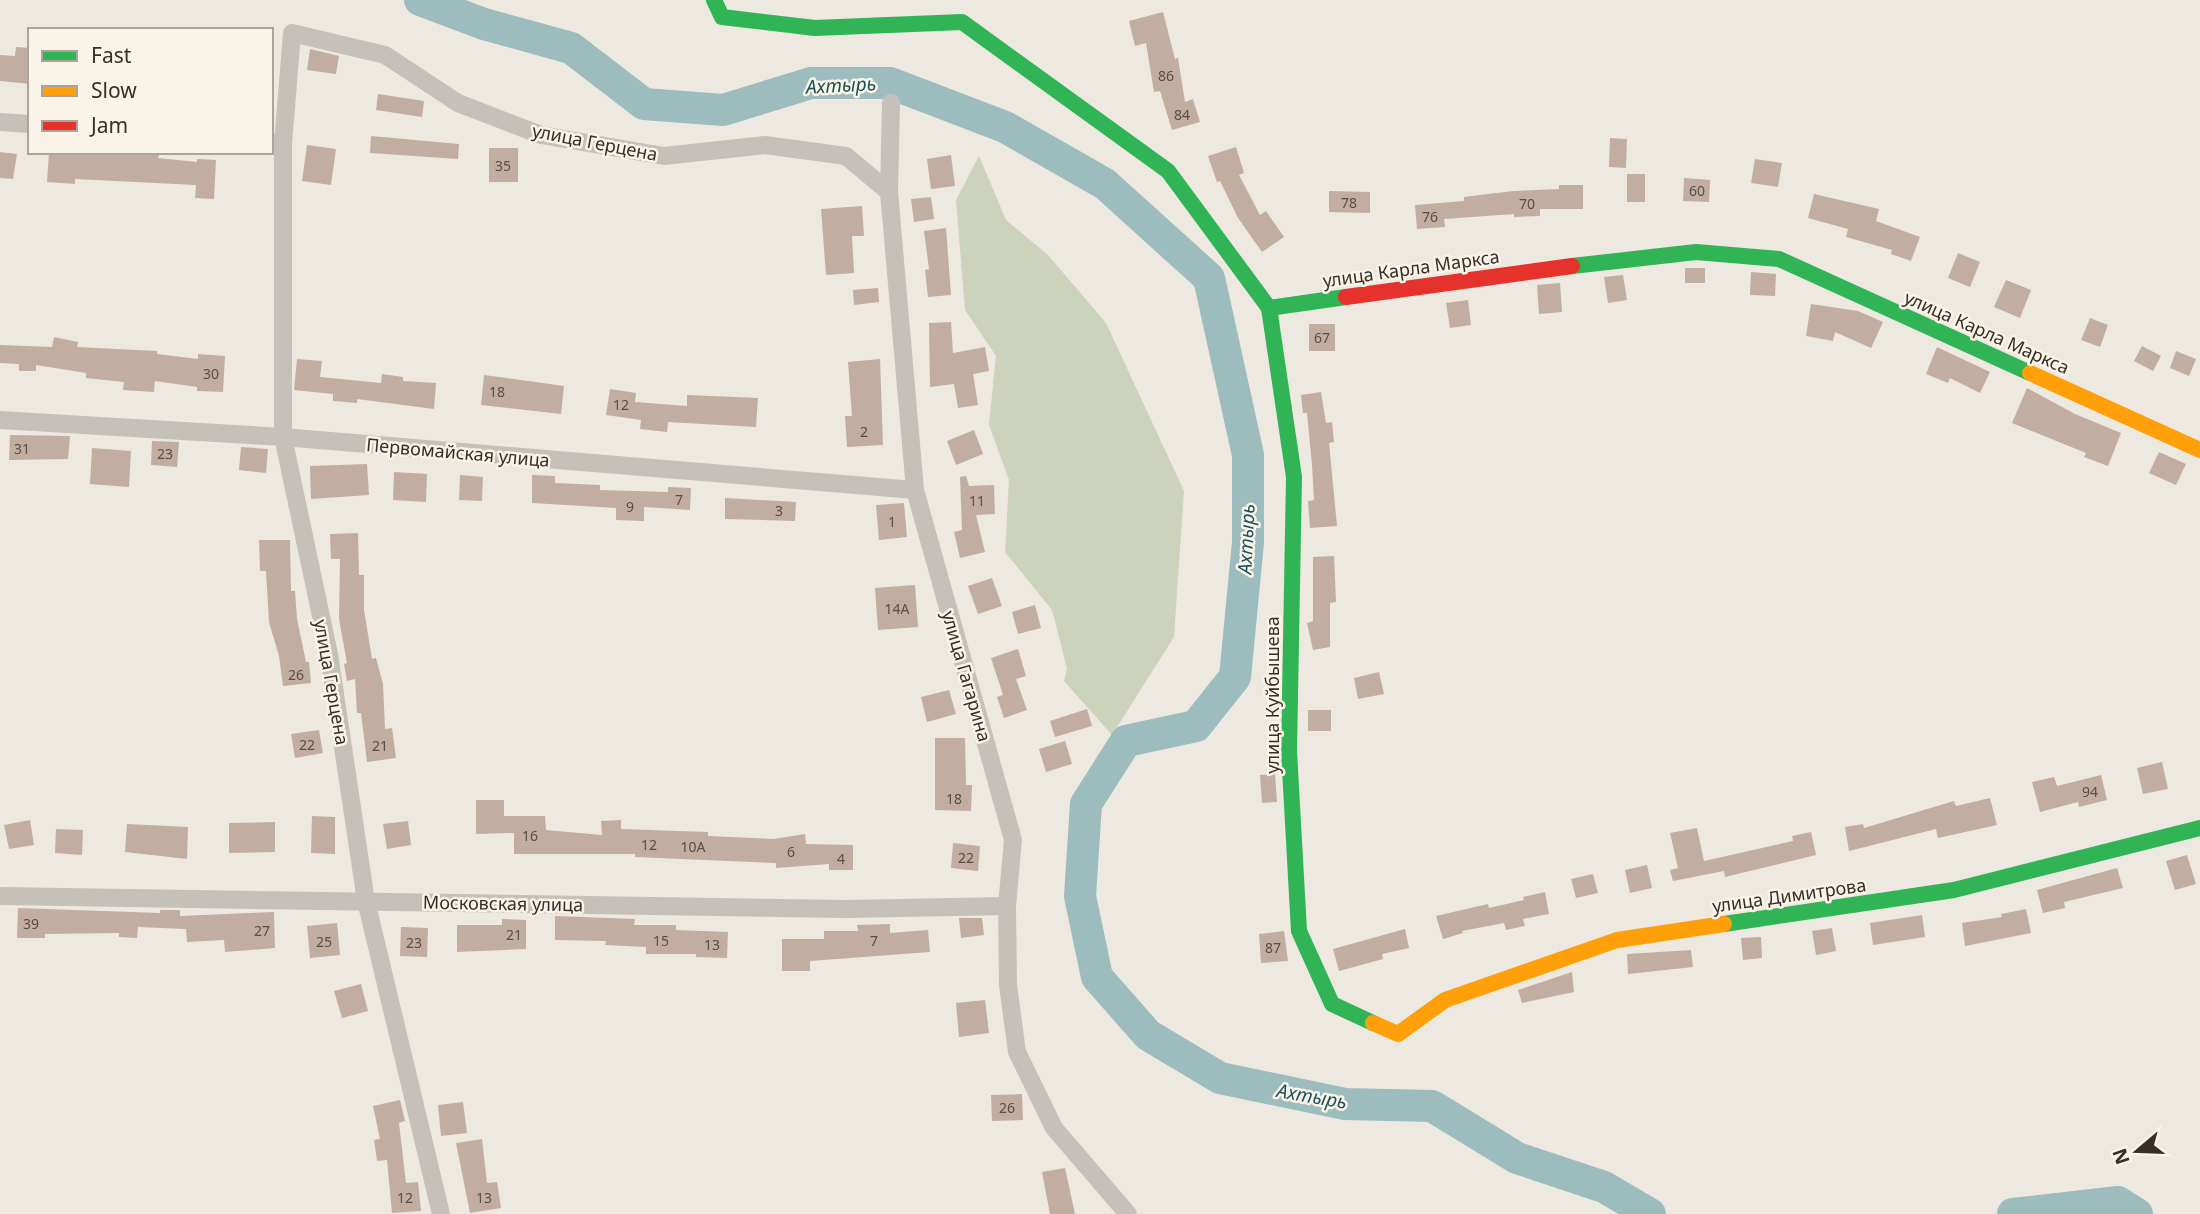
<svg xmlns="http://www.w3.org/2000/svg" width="2200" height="1214" font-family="'Noto Sans',sans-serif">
<rect width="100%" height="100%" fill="#ede8e0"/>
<path fill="#ccd3ba" d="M979,156L1006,220L1048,255L1106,323L1184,491L1174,637L1112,735L1064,681L1067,669L1052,610L1005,552L1009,480L989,425L996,356L965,310L956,200Z"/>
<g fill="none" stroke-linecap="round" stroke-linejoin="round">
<g stroke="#9cbcbe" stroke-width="32">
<path d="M420,0L484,24L571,48L644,104L723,110L811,83H890L1005,127L1105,184L1209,278L1248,455V542L1235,677L1196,726L1126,741L1086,804L1080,896L1097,977L1148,1035L1220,1078L1345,1104L1432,1106L1517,1158L1604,1187L1650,1214"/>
<path d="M2013,1214L2118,1202L2137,1214"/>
</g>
</g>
<g fill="#c1aea1">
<path d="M1163,12L1175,59L1178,58L1185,102L1193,99L1200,122L1172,130L1160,91L1154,92L1146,43L1135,46L1129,21Z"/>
<path d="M16,47L30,48V84L0,81V55L15,56Z"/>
<path d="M310,49L339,56L336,74L307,70Z"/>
<path d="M378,94L424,101L422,117L376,110Z"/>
<path d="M371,136L459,144L458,159L370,153Z"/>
<path d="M1610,138L1627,139L1626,168L1609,167Z"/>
<path d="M307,145L336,149L331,185L302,181Z"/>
<path d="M1236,147L1244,173L1239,175L1260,215L1266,211L1284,237L1262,252L1238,218L1220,181L1217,182L1208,156Z"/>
<rect x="489" y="148" width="29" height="34"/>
<path d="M0,152L17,154L13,179L0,178Z"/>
<path d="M49,152L103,155V152H138L159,155L158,158L197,162V159L216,160L214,199L195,198L196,185L75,179V184L47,182Z"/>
<path d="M951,155L955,186L931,189L927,159Z"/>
<path d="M1755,159L1782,163L1778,187L1751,183Z"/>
<rect x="1627" y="174" width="18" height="28"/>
<path d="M1684,178L1710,180L1709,202L1683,201Z"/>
<path d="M1559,185H1583V209H1540V216L1514,217V214L1444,219L1445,227L1417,229L1415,205L1464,201V197L1513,191L1559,189Z"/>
<path d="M1329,191L1370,192V213L1329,212Z"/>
<path d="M1814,194L1879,209L1876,221L1920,237L1911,261L1891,254L1892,250L1846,237L1848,229L1808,218Z"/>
<path d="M931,197L934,219L914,222L911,199Z"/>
<path d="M862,206L864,236H852L854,273L826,275L821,209Z"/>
<path d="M946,228L951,295L928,297L925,270L929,269L924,231Z"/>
<path d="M1958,253L1980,262L1970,287L1948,278Z"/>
<rect x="1685" y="268" width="20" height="15"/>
<path d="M1751,272L1776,274L1775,296L1750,295Z"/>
<path d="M1623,275L1627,300L1608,303L1604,277Z"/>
<path d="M2006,280L2031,290L2020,318L1994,307Z"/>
<path d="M1560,283L1562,312L1539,314L1537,285Z"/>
<path d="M878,288L879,302L854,305L853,290Z"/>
<path d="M1468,300L1471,325L1450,328L1446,303Z"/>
<path d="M1811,304L1858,311L1883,322L1871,348L1835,332L1833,341L1806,336Z"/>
<path d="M2090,318L2108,325L2100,347L2081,340Z"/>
<path d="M951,322L953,353L985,347L989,371L973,374L978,405L958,408L954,384L930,387L929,323Z"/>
<rect x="1309" y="324" width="26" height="27"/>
<path d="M54,337L78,342L77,347L157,351V354L198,359V354L225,356L223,392L197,391V387L155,381L154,392L123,390L124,382L86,378V373L36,365V371H19V364L0,363V345L52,347Z"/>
<path d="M2142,346L2161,356L2153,371L2134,361Z"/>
<path d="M1937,347L1990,372L1980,393L1950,378L1948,383L1926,374Z"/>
<path d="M2176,351L2196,359L2189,376L2170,368Z"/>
<path d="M297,359L322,361L320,377L381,383L382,374L403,377V381L436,383L434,409L357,399V403L333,401V394L294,390Z"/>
<path d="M880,359L883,445L847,447L845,416H852L848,362Z"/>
<path d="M484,375L564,386L561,414L481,405Z"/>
<path d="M2027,388L2075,414L2121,433L2108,466L2084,457L2086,453L2012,423Z"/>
<path d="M610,389L636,393L635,402L687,406V395L758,398L756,427L668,422L667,432L640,429L641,420L606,415Z"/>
<path d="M1321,392L1326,423L1332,422L1334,442L1329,443L1337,526L1310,528L1308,501L1314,500L1312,465L1307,413H1303L1301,395Z"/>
<path d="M974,430L983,454L956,465L947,441Z"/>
<path d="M10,435L70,436L68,459L9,460Z"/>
<path d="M152,441L179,442L177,467L151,465Z"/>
<path d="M241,447L268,449L266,473L239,470Z"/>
<path d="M92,448L131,451L129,487L90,484Z"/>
<path d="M2159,452L2186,464L2176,485L2149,473Z"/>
<path d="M367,464L369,495L311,499L310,466Z"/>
<path d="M394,472L427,474L426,502L393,500Z"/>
<path d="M460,475L483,477L482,501L459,500Z"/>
<path d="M532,475L555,476V483L600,485V490L668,492V487L691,488L690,510L644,507V521L616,520V508L532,503Z"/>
<path d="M966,476L969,486L994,485L995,514L976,515L985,552L960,558L954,532L962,530L960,477Z"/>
<path d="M725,498L796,502L795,521L725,519Z"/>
<path d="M904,503L907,537L879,540L876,505Z"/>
<path d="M358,533L359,575H364V610L372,659L376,658L383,684L385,729L392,728L396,758L367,762L361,713H357L355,679L347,681L344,664L347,663L339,619L340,559H331L330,534Z"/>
<path d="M259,540H290L291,591H295L297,619L306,662H309L311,683L283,686L279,656L269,622L266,571H260Z"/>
<path d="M1334,556L1336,602L1330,603V647L1313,650L1307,623L1313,621V557Z"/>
<path d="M992,578L1002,606L978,614L968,586Z"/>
<path d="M915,585L918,627L878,630L875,588Z"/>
<path d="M1035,605L1041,628L1018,634L1012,612Z"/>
<path d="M1018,649L1026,676L1016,679L1027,710L1004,718L997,697L1003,695L991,658Z"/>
<path d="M1379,672L1384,694L1358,699L1354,678Z"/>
<path d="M949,690L956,714L927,722L921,697Z"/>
<path d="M1087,709L1092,726L1055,737L1050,721Z"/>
<rect x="1308" y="710" width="23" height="21"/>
<path d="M319,730L323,753L295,758L291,734Z"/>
<path d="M935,738H965L966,785H972L971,811L935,810Z"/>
<path d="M1065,741L1072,764L1046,772L1039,749Z"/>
<path d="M2162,762L2168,789L2143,794L2137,768Z"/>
<path d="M1275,774L1277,802L1262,803L1260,775Z"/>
<path d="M2101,775L2107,800L2079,807L2078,802L2040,812L2032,782L2054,777L2057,786Z"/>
<path d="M1990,798L1997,825L1938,838L1936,829L1849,851L1845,827L1863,824L1864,828L1954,801L1956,806Z"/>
<path d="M476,800H504V816H545L546,830L602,835L601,821L621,820V829L708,832V836L774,839L805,834L806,844L853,845V870H829V864L776,868V863L635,857V854H514V833L476,834Z"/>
<path d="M312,816L335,817V854L311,853Z"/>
<path d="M30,820L34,845L9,849L4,825Z"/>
<path d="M408,821L411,845L387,849L383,824Z"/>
<path d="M275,822V852L229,853V823Z"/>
<path d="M127,824L188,827L187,859L125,852Z"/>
<path d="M1697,828L1704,861L1793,841L1792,836L1811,832L1816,855L1725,877L1724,871L1673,881L1670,870L1678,868L1670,833Z"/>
<path d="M56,829L83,830L82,855L55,853Z"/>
<path d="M953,843L980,846L978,871L951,868Z"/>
<path d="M2187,855L2196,884L2175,890L2166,861Z"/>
<path d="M1647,865L1652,888L1630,893L1625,870Z"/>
<path d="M2117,868L2123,888L2064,902L2065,908L2043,913L2037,890Z"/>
<path d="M1593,874L1598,893L1576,898L1571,879Z"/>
<path d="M1545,892L1549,914L1523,919L1525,926L1506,930L1504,923L1462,931L1463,933L1443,939L1436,916L1488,904L1489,908L1524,900L1523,897Z"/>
<path d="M18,908L160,913V910H180V916L274,912L275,948L225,952L224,940L187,942L186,929L138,927L137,938L119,937V933L45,934V938H17Z"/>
<path d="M2026,909L2031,933L1965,946L1962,923L2002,917L2001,914Z"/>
<path d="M1922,915L1925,937L1873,945L1870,923Z"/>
<path d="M555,916L635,919L634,925H676V930L728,932L727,958L696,957V954H646V947L605,945L606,941L555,940Z"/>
<path d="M959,918H982L984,935L961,938Z"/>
<path d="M502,919L526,920V949L457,952V925H502Z"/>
<path d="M337,923L340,955L310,958L307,926Z"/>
<path d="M890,924V933L928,930L930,952L810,961V971H782V939H824V931H858L857,925Z"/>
<path d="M401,927L428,928L427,957L400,956Z"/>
<path d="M1832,928L1836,951L1816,955L1812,931Z"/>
<path d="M1405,929L1409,948L1382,954L1383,959L1339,971L1333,949Z"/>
<path d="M1284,931L1288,961L1261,963L1259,934Z"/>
<path d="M1761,937L1762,958L1743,960L1741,938Z"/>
<path d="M1691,950L1693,967L1628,974L1627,954Z"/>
<path d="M1572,972L1574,992L1522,1003L1518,990Z"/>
<path d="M361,984L368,1011L342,1018L334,991Z"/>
<path d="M985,1000L989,1033L959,1037L956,1003Z"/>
<path d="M1022,1094L1023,1120L992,1121L991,1095Z"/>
<path d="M400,1100L405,1121L399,1123L406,1183L418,1182L421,1211L392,1213L387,1160L377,1161L374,1140L380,1139L373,1106Z"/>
<path d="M463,1102L467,1133L441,1136L438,1105Z"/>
<path d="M482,1139L487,1183L497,1182L501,1208L470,1213L456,1143Z"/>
<path d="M1065,1168L1075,1214H1050L1042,1172Z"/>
</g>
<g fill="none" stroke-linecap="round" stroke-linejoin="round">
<g stroke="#c6c0ba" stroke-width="18">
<path d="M891,103L889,192L915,490L1013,840L1007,906L1008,985L1017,1052L1054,1128L1128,1214"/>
<path d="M0,122L30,124"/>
<path d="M274,143L283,144L292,33L385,55L458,103L541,135L664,156L765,145L846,156L889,192"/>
<path d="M283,144V437L329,654L366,901L441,1214"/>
<path d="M0,420L283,437L915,490"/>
<path d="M0,896L846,909L1007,906"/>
</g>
<g stroke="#30b455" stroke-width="16">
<path d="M714,0L722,17L815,28L962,22L1168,171L1269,308L1346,297"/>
<path d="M1572,266L1696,252L1779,259L2030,373"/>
<path d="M1269,308L1294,477L1289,751L1299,931L1332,1004L1373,1023"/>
<path d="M1724,924L1954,890L2200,828"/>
</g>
<g stroke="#ff9f0a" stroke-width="16">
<path d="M2030,373L2200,450"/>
<path d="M1373,1023L1398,1034L1445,1000L1617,940L1724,924"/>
</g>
<path stroke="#e5322d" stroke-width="16" d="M1346,297L1572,266"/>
</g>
<g text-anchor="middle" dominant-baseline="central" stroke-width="5" stroke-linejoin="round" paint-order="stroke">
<g font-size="14" fill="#5a4e46">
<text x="1166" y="75">86</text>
<text x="1182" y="114">84</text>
<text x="503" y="165">35</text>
<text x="1697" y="190">60</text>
<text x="1349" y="202">78</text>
<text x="1527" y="203">70</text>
<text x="1430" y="216">76</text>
<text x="1322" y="337">67</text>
<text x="211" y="373">30</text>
<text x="497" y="391">18</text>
<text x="621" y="404">12</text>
<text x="864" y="431">2</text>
<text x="22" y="448">31</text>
<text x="165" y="453">23</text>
<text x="679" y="499">7</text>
<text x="977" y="500">11</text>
<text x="630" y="506">9</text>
<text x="779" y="510">3</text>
<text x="892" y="521">1</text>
<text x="897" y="608">14А</text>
<text x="296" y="674">26</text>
<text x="307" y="744">22</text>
<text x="380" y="745">21</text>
<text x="2090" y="791">94</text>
<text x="954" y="798">18</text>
<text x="530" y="835">16</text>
<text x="649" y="844">12</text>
<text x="693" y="846">10А</text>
<text x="791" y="851">6</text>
<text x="966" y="857">22</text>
<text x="841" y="858">4</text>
<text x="31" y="923">39</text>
<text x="262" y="930">27</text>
<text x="514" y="934">21</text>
<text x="661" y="940">15</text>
<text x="874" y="940">7</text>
<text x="324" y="941">25</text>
<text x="414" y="942">23</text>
<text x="712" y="944">13</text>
<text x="1273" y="947">87</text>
<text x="1007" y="1107">26</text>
<text x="405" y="1197">12</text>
<text x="484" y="1197">13</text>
</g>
<g font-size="18" fill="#372e28" stroke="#faf3e7">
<text transform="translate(595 142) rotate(11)">улица Герцена</text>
<text transform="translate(1411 268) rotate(-8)">улица Карла Маркса</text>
<text transform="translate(1987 332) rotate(24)">улица Карла Маркса</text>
<text transform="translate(458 452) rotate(5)">Первомайская улица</text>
<text transform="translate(967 676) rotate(74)">улица Гагарина</text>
<text transform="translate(332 682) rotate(80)">улица Герцена</text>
<text transform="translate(1272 695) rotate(-90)">улица Куйбышева</text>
<text transform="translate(1789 895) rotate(-8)">улица Димитрова</text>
<text transform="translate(503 903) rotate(1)">Московская улица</text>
</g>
<g font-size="19" font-style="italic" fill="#1c4f59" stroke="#faf3e7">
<text transform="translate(841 85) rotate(-3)">Ахтырь</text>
<text transform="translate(1246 539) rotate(-87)">Ахтырь</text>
<text transform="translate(1312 1096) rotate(10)">Ахтырь</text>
</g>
</g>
<rect x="28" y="28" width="245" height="126" fill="#faf3e7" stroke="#aca49b" stroke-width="2"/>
<rect x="42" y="51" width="35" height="10" fill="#30b455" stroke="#aca49b" stroke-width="2"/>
<text x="91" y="63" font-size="21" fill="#372e28">Fast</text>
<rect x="42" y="86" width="35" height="10" fill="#ff9f0a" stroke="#aca49b" stroke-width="2"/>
<text x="91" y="98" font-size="21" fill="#372e28">Slow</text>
<rect x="42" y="121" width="35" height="10" fill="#e5322d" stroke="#aca49b" stroke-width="2"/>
<text x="91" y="133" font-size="21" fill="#372e28">Jam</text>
<g transform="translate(2137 1151) rotate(251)" stroke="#faf3e7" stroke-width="5" paint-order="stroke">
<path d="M0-5L12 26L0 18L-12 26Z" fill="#372e28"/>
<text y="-10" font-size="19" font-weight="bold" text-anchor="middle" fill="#372e28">N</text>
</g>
</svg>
